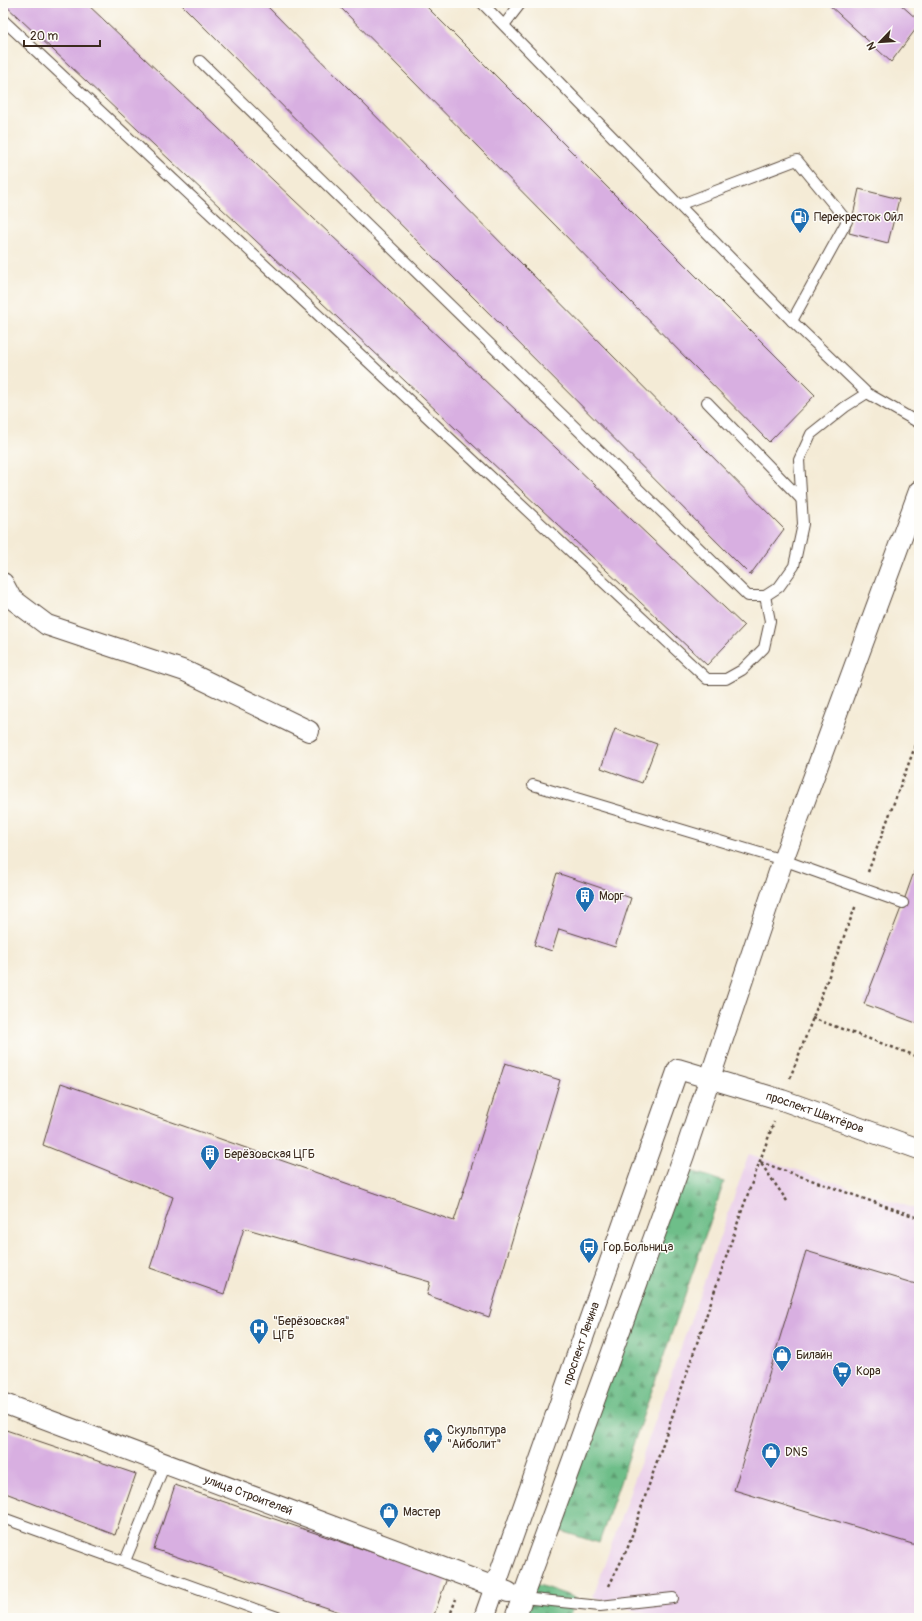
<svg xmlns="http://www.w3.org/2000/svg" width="922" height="1621" font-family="Pangolin,sans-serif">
<defs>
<pattern id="forest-firs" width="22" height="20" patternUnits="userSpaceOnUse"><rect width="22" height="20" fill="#6ebe89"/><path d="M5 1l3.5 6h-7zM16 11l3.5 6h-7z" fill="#5c9b6f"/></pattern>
</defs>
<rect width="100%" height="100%" fill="#fdfcf7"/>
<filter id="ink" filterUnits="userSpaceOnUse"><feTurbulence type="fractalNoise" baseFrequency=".025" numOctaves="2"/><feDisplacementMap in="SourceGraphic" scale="8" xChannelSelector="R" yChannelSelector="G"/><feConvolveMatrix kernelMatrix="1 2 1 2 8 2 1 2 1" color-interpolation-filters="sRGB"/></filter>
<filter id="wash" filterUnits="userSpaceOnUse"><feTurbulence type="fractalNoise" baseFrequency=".012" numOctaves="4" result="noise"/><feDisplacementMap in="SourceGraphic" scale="16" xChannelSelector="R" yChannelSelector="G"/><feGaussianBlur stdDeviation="0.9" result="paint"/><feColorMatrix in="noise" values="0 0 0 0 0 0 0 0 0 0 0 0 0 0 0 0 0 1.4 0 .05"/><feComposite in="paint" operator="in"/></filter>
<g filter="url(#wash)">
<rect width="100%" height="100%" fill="#f4ebd6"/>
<path fill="#ebd1eb" d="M749,1154L919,1210V1618H658L593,1597Z"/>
<g fill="url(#forest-firs)" stroke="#547454">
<path d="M683,1168L724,1182L599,1543L554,1529Z"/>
<path d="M533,1583L576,1598L569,1618H521Z"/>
</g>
<g id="blocks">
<g fill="#d8afe1">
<path d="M3,3H86L744,626L707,665Z"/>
<path d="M180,3H264L784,529L750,575Z"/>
<path d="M336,3H423L815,395L769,442Z"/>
<path d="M827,3H899L919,21V25L891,62Z"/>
<path d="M859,189L899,199L888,243L849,233Z"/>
<path d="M615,729L657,744L642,783L601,768Z"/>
<path d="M919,858V1024L864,1004L903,903Z"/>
<path d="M557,873L631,898L615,947L559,929L552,951L534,945Z"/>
<path d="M505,1063L560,1080L489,1317L427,1295L430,1282L244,1228L224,1294L150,1268L173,1197L43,1145L61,1083L454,1221Z"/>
<path d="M806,1251L919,1285V1546L734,1490Z"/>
<path d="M3,1429L136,1474L115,1535L3,1492Z"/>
<path d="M175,1485L447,1578L433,1618H357L154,1549Z"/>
</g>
</g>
</g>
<g filter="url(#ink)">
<use href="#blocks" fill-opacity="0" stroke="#57473a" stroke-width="1"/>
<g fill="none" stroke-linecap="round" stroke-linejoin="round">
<defs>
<g id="lane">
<path d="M482,3L792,321L867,393L919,423"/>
<path d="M3,20L707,679H726L742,670L764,648L770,621L765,596"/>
<path d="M504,25L521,3"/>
<path d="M200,61L748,596H765L779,587L794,566L803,524L799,460L811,434L845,407L867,393"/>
<path d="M679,205L797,160L847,221L792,321"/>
<path d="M707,402L801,499"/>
<path d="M533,785L783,860L903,903"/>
<path d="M3,1518L280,1618"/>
<path d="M125,1561L165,1464"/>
<path d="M523,1598L600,1606L673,1598"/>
</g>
<g id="street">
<path d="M3,583L11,598L47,625L185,671L309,731"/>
<path id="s1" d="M3,1403L508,1592"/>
<path id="s2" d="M484,1618L678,1069L782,1100L919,1149"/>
<path d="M515,1618L684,1155L783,860L919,491"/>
</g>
</defs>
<use href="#lane" stroke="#57473a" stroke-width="12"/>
<use href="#street" stroke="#57473a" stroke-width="22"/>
<g stroke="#57473a" stroke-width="2.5" stroke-dasharray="3 3" stroke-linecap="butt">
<path d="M868,872L919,736"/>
<path d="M812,1018L919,1057"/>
<path d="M790,1078L856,905"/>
<path d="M787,1201L760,1162L919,1218"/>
<path d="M609,1586L628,1547L741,1213L774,1122"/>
<path d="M449,1618L456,1599"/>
</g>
<use href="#lane" stroke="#fff" stroke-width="10"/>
<use href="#street" stroke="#fff" stroke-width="20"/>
</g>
</g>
<defs>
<symbol id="fuel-pin" viewBox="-11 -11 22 30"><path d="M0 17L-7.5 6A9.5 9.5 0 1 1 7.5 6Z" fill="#1f6fb2" stroke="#fdfcf7"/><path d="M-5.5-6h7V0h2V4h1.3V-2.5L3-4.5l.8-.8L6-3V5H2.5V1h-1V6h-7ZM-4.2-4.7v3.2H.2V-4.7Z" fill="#fff"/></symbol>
<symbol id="building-pin" viewBox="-11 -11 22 30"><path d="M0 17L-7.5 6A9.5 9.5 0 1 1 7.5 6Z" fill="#1f6fb2" stroke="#fdfcf7"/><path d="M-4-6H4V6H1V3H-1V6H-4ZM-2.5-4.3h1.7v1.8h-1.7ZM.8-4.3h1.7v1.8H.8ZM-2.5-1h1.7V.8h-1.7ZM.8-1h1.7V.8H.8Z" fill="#fff"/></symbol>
<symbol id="bus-pin" viewBox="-11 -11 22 30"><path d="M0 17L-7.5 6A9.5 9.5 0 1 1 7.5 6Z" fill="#1f6fb2" stroke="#fdfcf7"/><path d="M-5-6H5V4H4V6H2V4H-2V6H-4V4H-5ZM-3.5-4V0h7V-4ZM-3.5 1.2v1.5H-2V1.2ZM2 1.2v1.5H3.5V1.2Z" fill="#fff"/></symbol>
<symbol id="hospital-pin" viewBox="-11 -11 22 30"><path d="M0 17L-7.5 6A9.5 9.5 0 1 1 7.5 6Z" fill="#1f6fb2" stroke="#fdfcf7"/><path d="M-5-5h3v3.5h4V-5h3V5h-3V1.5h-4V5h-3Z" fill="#fff"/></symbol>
<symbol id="shop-pin" viewBox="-11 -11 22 30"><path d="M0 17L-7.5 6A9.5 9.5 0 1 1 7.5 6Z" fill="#1f6fb2" stroke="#fdfcf7"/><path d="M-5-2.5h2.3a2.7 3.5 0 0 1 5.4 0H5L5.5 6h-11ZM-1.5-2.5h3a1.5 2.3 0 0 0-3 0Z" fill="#fff"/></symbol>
<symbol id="supermarket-pin" viewBox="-11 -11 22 30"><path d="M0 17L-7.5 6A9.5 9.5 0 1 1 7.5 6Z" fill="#1f6fb2" stroke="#fdfcf7"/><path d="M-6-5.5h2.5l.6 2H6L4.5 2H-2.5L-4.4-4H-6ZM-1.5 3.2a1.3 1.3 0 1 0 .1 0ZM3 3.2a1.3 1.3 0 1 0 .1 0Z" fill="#fff"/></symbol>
<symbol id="sight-pin" viewBox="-11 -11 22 30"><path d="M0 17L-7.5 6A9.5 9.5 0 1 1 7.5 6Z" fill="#1f6fb2" stroke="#fdfcf7"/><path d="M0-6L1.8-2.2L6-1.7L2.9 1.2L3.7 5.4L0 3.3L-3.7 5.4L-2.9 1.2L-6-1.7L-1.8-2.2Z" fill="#fff"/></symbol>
</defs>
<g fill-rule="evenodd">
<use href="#fuel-pin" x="789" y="206" width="22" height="30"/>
<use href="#building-pin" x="574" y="885" width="22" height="30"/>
<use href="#building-pin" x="199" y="1143" width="22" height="30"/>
<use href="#bus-pin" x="578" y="1236" width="22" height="30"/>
<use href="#hospital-pin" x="248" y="1317" width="22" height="30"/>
<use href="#shop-pin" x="771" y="1344" width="22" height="30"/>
<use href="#supermarket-pin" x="831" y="1360" width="22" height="30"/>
<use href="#sight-pin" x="422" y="1426" width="22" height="30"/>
<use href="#shop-pin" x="760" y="1441" width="22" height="30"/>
<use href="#shop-pin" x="378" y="1501" width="22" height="30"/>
</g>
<g text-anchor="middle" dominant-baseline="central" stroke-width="3" stroke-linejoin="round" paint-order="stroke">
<g font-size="12" fill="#3b2a1e" stroke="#fdfcf7" text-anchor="start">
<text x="814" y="217">Перекресток Ойл</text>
<text x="599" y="896">Морг</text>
<text x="224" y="1154">Берёзовская ЦГБ</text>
<text x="603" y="1247">Гор.Больница</text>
<text x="273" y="1321">"Берёзовская"<tspan x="273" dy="14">ЦГБ</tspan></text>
<text x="796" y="1355">Билайн</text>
<text x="856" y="1371">Кора</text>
<text x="447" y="1430">Скульптура<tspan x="447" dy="14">"Айболит"</tspan></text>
<text x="785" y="1452">DNS</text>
<text x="403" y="1512">Мастер</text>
</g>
<g font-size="12" fill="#3b2a1e" stroke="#fdfcf7">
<text stroke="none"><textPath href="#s2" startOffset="726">проспект Шахтёров</textPath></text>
<text stroke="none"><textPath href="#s2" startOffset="291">проспект Ленина</textPath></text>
<text stroke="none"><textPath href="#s1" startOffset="262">улица Строителей</textPath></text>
</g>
</g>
<rect width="922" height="1621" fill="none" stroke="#fdfcf7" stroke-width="16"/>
<g transform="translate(880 42) rotate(245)" stroke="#fdfcf7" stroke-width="3" paint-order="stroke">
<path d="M0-3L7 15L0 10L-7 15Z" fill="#3b2a1e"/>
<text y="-6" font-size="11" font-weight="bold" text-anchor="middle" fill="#3b2a1e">N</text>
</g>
<path d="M24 40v6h76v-6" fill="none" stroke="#3b2a1e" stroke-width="2"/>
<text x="30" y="40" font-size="12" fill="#3b2a1e" stroke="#fdfcf7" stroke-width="3" paint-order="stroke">20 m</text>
</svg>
